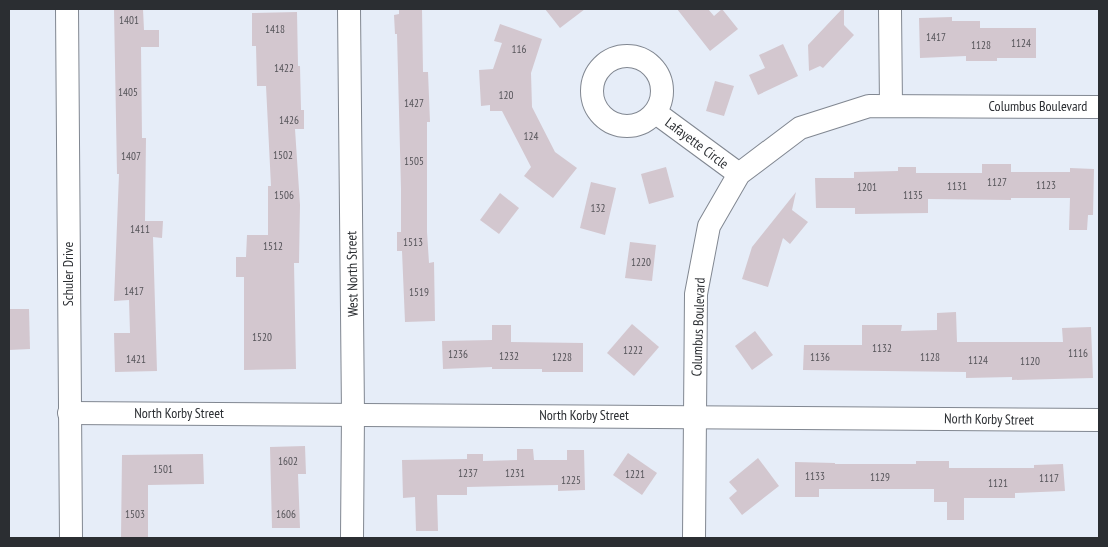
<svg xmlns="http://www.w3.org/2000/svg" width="1108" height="547" font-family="'PT Sans Narrow',sans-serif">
<rect width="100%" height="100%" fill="#e6edf8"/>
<g fill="#d3c7cf">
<path d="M114,9H143L144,30H159V47H141L142,138H146L145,221H163L162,238L153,237L157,371L115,372L114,333H130L129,300L114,301L119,174H117Z"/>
<path d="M399,9H422L423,72H428L430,122H427V232L429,263L434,262L435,321L405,322L402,251H397V232H401V189L397,34H395L394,15L399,14Z"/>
<path d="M545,9H585L560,28Z"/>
<path d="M677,9H708L714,16L722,9L738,29L710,51Z"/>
<path d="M842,9H844V25L854,35L823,68L820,66L809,71L808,45Z"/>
<path d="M297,12L298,66H300L301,110H304V129H295L300,205L299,263H294L296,369L244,370V277H236V257H246L247,235H268V186H271L266,86H257L256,46H252V13Z"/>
<path d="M952,17V21H980V28H1036V58H997V61H966V56L920,58L919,18Z"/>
<path d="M500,24L542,39L531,73L532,107L555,152L577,168L553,198L524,176L531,167L502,111H490V105L481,106L479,70L493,69L502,43L494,41Z"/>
<path d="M783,44L798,76L758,95L749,75L765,68L759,55Z"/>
<path d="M715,81L734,86L724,116L706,111Z"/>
<path d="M982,164H1011V172H1070V168L1094,169L1093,215H1088L1087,230H1069L1070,198H1011V200L928,199V213L855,214V208H816L815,178H854V172L898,171V167H916V173H982Z"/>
<path d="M666,167L674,197L649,204L641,174Z"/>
<path d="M591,182L616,188L605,235L580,228Z"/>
<path d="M796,192L792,210L808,222L790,244L783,238L768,287L742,279L752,247Z"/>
<path d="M500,193L519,208L499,234L480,220Z"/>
<path d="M630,242L656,245L652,281L625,278Z"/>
<path d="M9,309H29L30,349L9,350Z"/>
<path d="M956,312L957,342H1063L1062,328L1091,327L1093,378L1012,380V377L966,378V372L803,370L804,345H862V325H902L901,331L937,330V313Z"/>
<path d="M632,324L659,347L634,376L607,353Z"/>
<path d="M492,325H511V342L583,343V372H542V369H492V367L443,369L442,341L492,340Z"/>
<path d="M755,331L773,355L752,370L735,346Z"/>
<path d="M305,446L306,474H298L300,528H272L270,447Z"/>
<path d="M517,449H533L534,460H567V450H584L585,490L558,491V485L467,487V495H437L438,531H416L415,497L403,498L402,460L467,459V454H483V461L517,460Z"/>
<path d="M628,453L657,473L642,495L613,475Z"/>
<path d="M203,454L204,484L148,485V538H121L122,455Z"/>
<path d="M758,458L779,486L742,515L729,498L737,491L729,482Z"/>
<path d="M916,461H949V468H1034V465L1063,464L1065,491L1015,493V498H964V520H947V502H934V489H819V497H795V462L835,463V464H916Z"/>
</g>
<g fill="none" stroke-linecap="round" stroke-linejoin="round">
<defs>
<g id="minor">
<path d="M67,9L71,538"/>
<path d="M349,9L353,414L352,538"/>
<path d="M890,9L891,106"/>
<circle cx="627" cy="91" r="35"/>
<path d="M656,113L739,174"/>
<path d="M69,413L1099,420"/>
<path d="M694,538L696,294L709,226L739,174L800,128L869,106L1099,107"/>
</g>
</defs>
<use href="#minor" stroke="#818791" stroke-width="24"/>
<use href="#minor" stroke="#fff" stroke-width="22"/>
</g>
<g text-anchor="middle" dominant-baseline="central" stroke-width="5" stroke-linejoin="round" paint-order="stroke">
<g font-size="11" fill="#555459">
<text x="129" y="20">1401</text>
<text x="275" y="29">1418</text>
<text x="936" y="37">1417</text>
<text x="1021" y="43">1124</text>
<text x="981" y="45">1128</text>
<text x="519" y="49">116</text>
<text x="284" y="68">1422</text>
<text x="128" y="92">1405</text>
<text x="506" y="95">120</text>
<text x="414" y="103">1427</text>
<text x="289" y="120">1426</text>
<text x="531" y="136">124</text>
<text x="283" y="155">1502</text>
<text x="131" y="156">1407</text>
<text x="414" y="161">1505</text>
<text x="997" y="182">1127</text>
<text x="1046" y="185">1123</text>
<text x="957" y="186">1131</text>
<text x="867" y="187">1201</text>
<text x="284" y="195">1506</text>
<text x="913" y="195">1135</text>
<text x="598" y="208">132</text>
<text x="140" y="229">1411</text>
<text x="413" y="242">1513</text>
<text x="273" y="246">1512</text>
<text x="641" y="262">1220</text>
<text x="134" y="291">1417</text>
<text x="419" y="292">1519</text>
<text x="262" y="337">1520</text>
<text x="882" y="348">1132</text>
<text x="633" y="350">1222</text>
<text x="1078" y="353">1116</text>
<text x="458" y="354">1236</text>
<text x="509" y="356">1232</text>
<text x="562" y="357">1228</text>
<text x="820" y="357">1136</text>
<text x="930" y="357">1128</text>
<text x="136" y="359">1421</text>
<text x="978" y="360">1124</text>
<text x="1030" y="361">1120</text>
<text x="288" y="461">1602</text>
<text x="163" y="469">1501</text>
<text x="468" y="473">1237</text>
<text x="515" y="473">1231</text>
<text x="635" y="474">1221</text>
<text x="815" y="476">1133</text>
<text x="880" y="477">1129</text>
<text x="1049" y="478">1117</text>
<text x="571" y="480">1225</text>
<text x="998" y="483">1121</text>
<text x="135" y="514">1503</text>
<text x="286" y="514">1606</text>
</g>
<g font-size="14" fill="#2b2e32" stroke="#fff">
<text x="1038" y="106">Columbus Boulevard</text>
<text transform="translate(697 143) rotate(37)">Lafayette Circle</text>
<text transform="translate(68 274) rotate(-90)">Schuler Drive</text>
<text transform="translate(352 274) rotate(-91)">West North Street</text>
<text transform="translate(698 327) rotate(-88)">Columbus Boulevard</text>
<text x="179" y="413">North Korby Street</text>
<text x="584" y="415">North Korby Street</text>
<text transform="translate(989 419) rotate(1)">North Korby Street</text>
</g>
</g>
<rect width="1108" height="547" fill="none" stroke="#2b2e32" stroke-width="20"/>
</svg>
